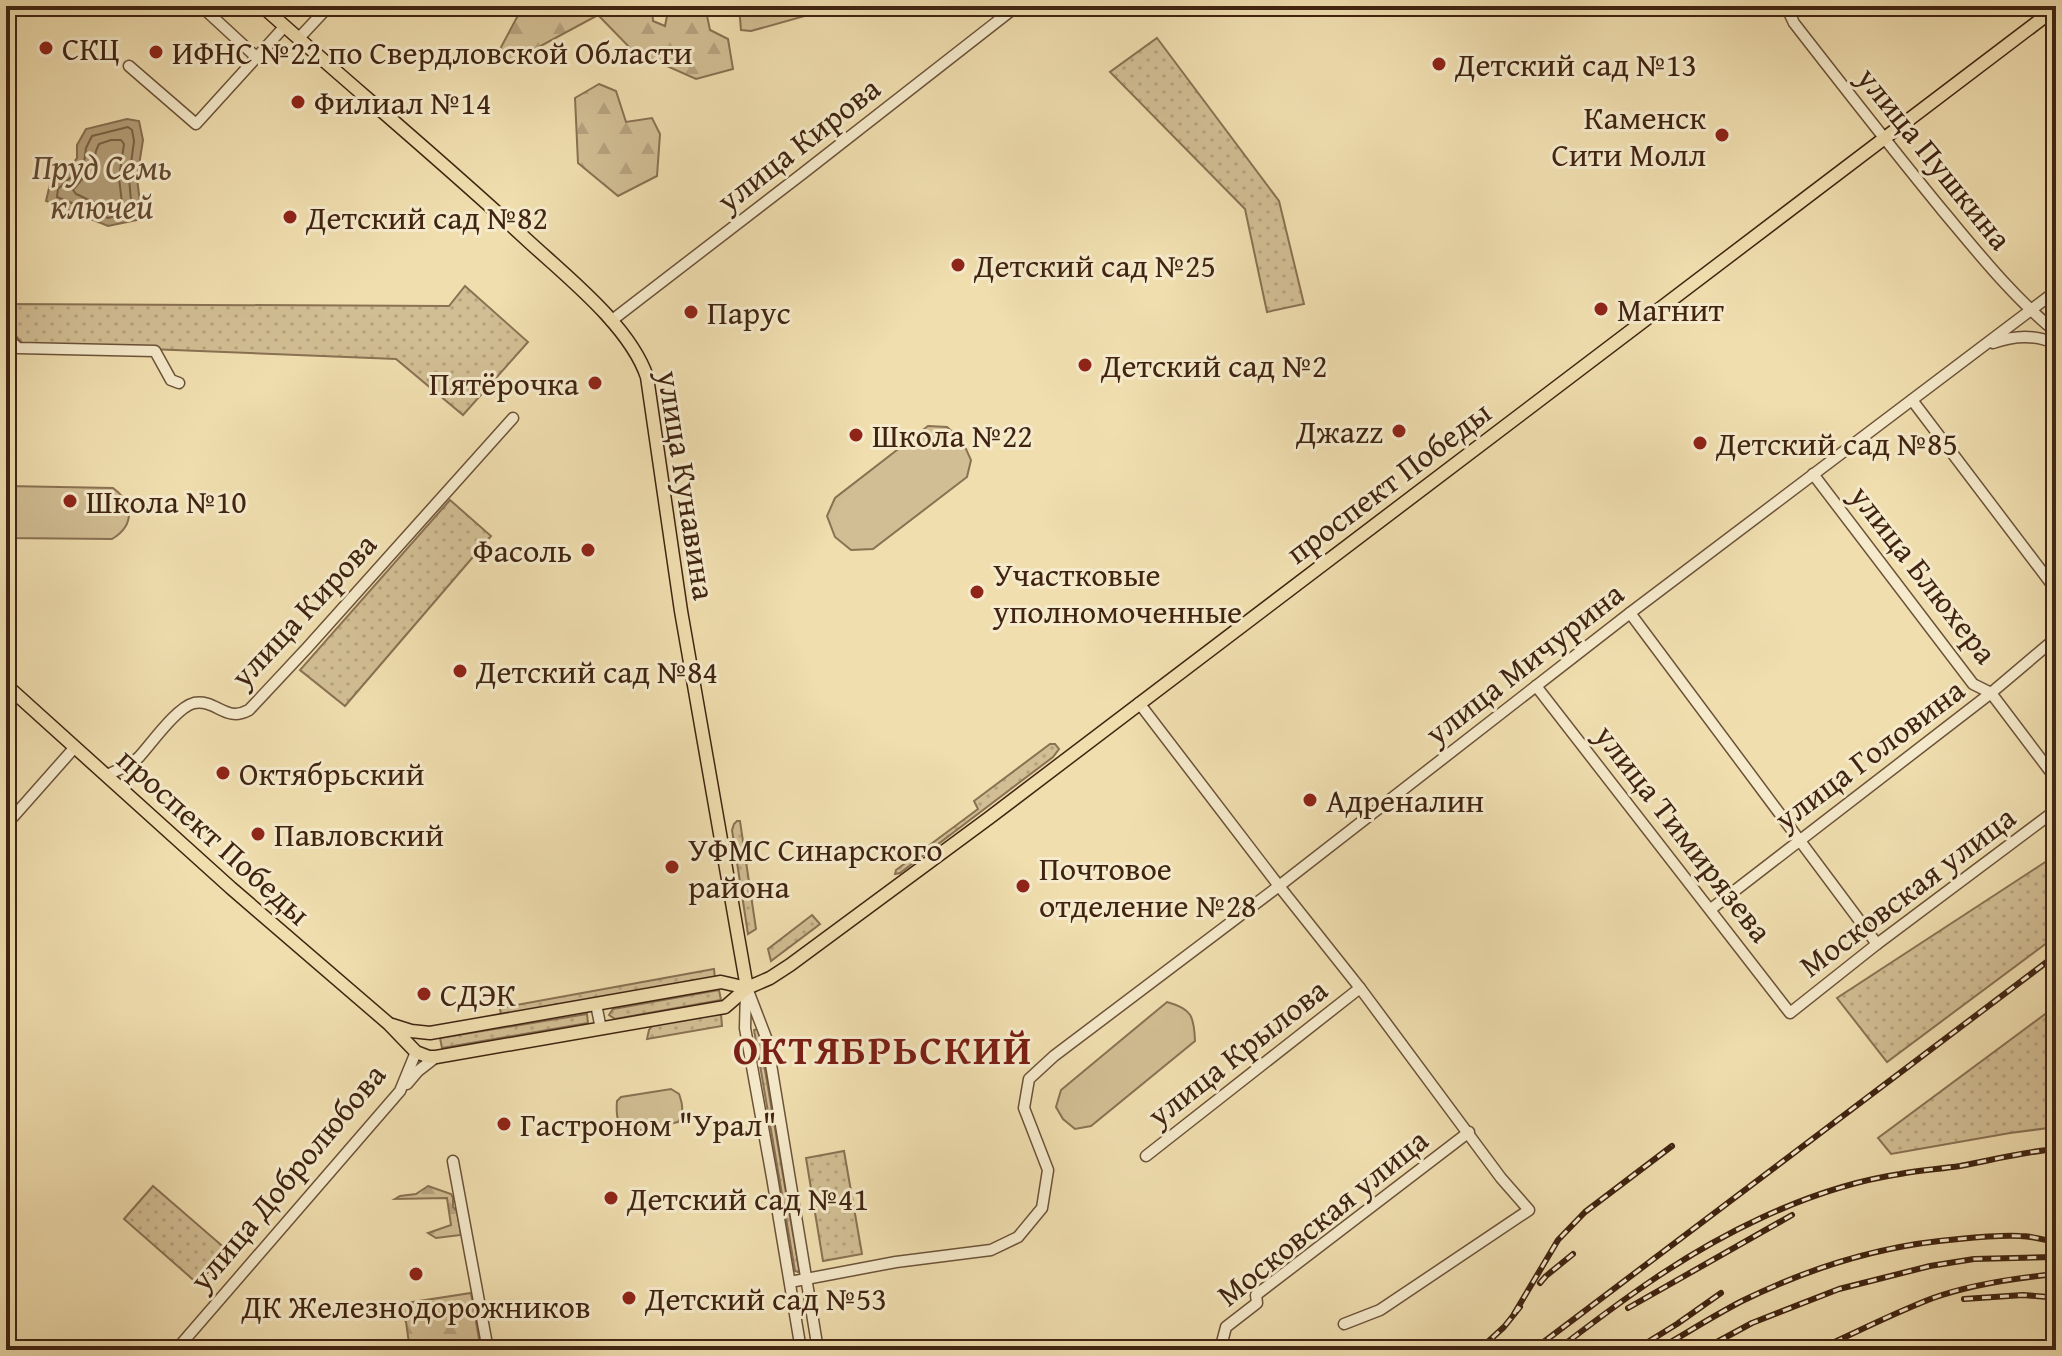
<svg xmlns="http://www.w3.org/2000/svg" width="2062" height="1356" font-family="'Gentium Book Plus',serif">
<defs>
<pattern id="green-dots" width="8" height="8" patternUnits="userSpaceOnUse" patternTransform="scale(2)"><rect width="8" height="8" fill="#d2be94"/><path d="M2 2h.1M6 6h.1" fill="none" stroke="#b5a37f" stroke-width="1.8" stroke-linecap="round"/></pattern>
<pattern id="forest-firs" width="22" height="20" patternUnits="userSpaceOnUse" patternTransform="scale(2)"><rect width="22" height="20" fill="#d2be94"/><path d="M5 1l3.5 6h-7zM16 11l3.5 6h-7z" fill="#b5a37f"/></pattern>
</defs>
<rect width="100%" height="100%" fill="#f0deaf"/>
<filter id="stains"><feTurbulence type="fractalNoise" baseFrequency=".0025" numOctaves="4"/><feColorMatrix values="0 0 0 0 .2 0 0 0 0 .09 0 0 0 0 .02 0 0 0 .5 -.17"/></filter>
<radialGradient id="worn" r=".72"><stop offset=".6" stop-color="#630" stop-opacity="0"/><stop offset="1" stop-color="#630" stop-opacity=".3"/></radialGradient>
<g fill="url(#green-dots)" stroke="#897152" stroke-width="2">
<path d="M1157,38L1279,201L1304,304L1267,312L1245,209L1110,72Z"/>
<path d="M465,286L528,342L463,415L396,359L23,344C9,329 6,325 6,304L449,306Z"/>
<path d="M450,500L491,536L345,706L300,670Z"/>
<path d="M1050,744H1055L1059,749L1053,757L900,873L895,874L896,870L978,809L974,801Z"/>
<path d="M737,821H740L756,929L748,934L732,830L734,824Z"/>
<path d="M2056,855V936L1887,1062L1837,998Z"/>
<path d="M812,915L820,924L771,961L768,949Z"/>
<path d="M714,969L715,978L501,1016L500,1008Z"/>
<path d="M719,990L721,1000L615,1019L609,1015L613,1009Z"/>
<path d="M2056,1006V1127L2010,1133L1891,1154L1878,1138Z"/>
<path d="M587,1014L588,1023L442,1048L440,1038Z"/>
<path d="M721,1014L722,1026L647,1039L649,1030L653,1025Z"/>
<path d="M758,1029L799,1269L798,1272L795,1271L754,1030Z"/>
<path d="M844,1151L862,1254L823,1261L806,1158Z"/>
<path d="M153,1186L227,1250L198,1284L124,1219Z"/>
</g>
<g fill="url(#forest-firs)" stroke="#897152" stroke-width="2">
<path d="M523,6H652L653,21L665,26L669,6H705L710,30L728,39L733,69L696,79L633,51L598,15L511,62L500,49Z"/>
<path d="M739,6H815L812,14L751,31L741,30Z"/>
<path d="M599,84L616,91L626,122L652,118L660,134L657,176L618,196L578,163L575,98Z"/>
<path d="M428,1186L451,1194L453,1198V1207L457,1211L461,1235L436,1238L428,1233L451,1225L447,1198L395,1199L400,1196L416,1194Z"/>
<path d="M471,1293L481,1350H410L406,1322L393,1305Z"/>
</g>
<g fill="#d2be94" stroke="#897152" stroke-width="2">
<path d="M928,426L947,427L962,440L971,460L967,477L873,549L851,550L835,537L827,516L835,498Z"/>
<path d="M6,486L113,488C134,503 135,525 112,539L6,538Z"/>
<path d="M1167,1002C1192,1009 1194,1016 1195,1041L1091,1126L1075,1129L1063,1119L1056,1107L1061,1090Z"/>
<path d="M671,1089L679,1094C683,1105 684,1112 678,1122L631,1132H624C617,1124 616,1112 617,1101L621,1097Z"/>
</g>
<path fill="#b49f79" stroke="#866e4f" stroke-width="2" d="M127,119L139,121L143,140L137,178L142,219L108,226L46,201L50,184L66,172L77,158V145L86,129Z"/>
<g fill="none" stroke-linecap="round" stroke-linejoin="round">
<g stroke="#7a6245" stroke-width="2">
<path d="M128,127L132,130L134,141L129,178L132,212L108,218L57,197L58,189L71,177L84,163L86,148L92,136Z"/>
<path d="M111,140H121L124,144L119,178L122,203C107,212 91,200 76,194L73,190L93,166L96,151L99,144Z"/>
</g>
<defs>
<g id="minor">
<path d="M201,6L254,55"/>
<path d="M1786,6L1794,23C1843,86 1892,149 1943,211C1979,254 2013,297 2056,332"/>
<path d="M299,38L329,6"/>
<path d="M129,66L196,124L285,26"/>
<path d="M611,321L802,174L1017,6"/>
<path d="M6,337L18,348L155,351L171,380L179,383"/>
<path d="M1993,343C2015,335 2035,334 2056,344"/>
<path d="M1912,400L2056,590"/>
<path d="M1813,474L1973,684L1991,693L2056,779"/>
<path d="M1630,613L1877,944"/>
<path d="M1536,686L1790,1013L1877,944L2056,810"/>
<path d="M1139,703L1279,886L1360,988L1501,1178L1529,1210L1380,1310L1344,1324"/>
<path d="M107,775L131,764L139,757C151,744 177,707 194,703C217,699 225,723 249,710L307,648L513,418"/>
<path d="M6,825L75,747"/>
<path d="M1711,909L1991,693L2056,638"/>
<path d="M747,988L767,1040L818,1350"/>
<path d="M746,990L745,1028L772,1177L801,1350"/>
<path d="M596,1004L601,1029"/>
<path d="M407,1084L418,1071L436,1057"/>
<path d="M1146,1156L1360,988"/>
<path d="M453,1161L488,1350"/>
<path d="M790,1282L896,1262L991,1250L1018,1237L1042,1208L1048,1170L1024,1108L1029,1079L1054,1056L1279,886L1630,613L2056,291"/>
<path d="M176,1350L400,1091L416,1052"/>
<path d="M1220,1350L1226,1327L1257,1303L1256,1295L1469,1132"/>
</g>
<g id="major">
<path d="M262,6C350,85 441,160 527,240C566,276 630,326 647,377L681,611L747,988"/>
<path d="M6,685L231,888L389,1024L416,1052L429,1057H436L725,1007L747,988L770,978L790,965L989,818L2056,8"/>
<path d="M392,1025L411,1031L430,1033L721,982L747,988"/>
</g>
</defs>
<use href="#minor" stroke="#6c5238" stroke-width="13"/>
<use href="#major" stroke="#402411" stroke-width="15"/>
<use href="#minor" stroke="#f5eacb" stroke-width="10"/>
<use href="#major" stroke="#f0deaf" stroke-width="12"/>
<defs>
<g id="rail">
<path d="M1540,1283L1546,1276L1573,1254"/>
<path d="M1964,1299L2023,1295L2048,1297"/>
<path d="M1628,1308L1792,1215"/>
<path d="M1514,1314L1558,1240L1585,1212L1672,1146"/>
<path d="M1479,1350L1504,1327L1520,1307"/>
<path d="M1533,1350L2056,955"/>
<path d="M1557,1350C1622,1300 1685,1253 1761,1218C1804,1198 1853,1181 1900,1174C1920,1170 1940,1169 1960,1166C1992,1160 2023,1152 2056,1149"/>
<path d="M1635,1350L1677,1324L1721,1293"/>
<path d="M1657,1350C1685,1334 1713,1316 1742,1301C1811,1267 1882,1245 1959,1239C1979,1237 2000,1235 2020,1236C2032,1236 2044,1240 2056,1242"/>
<path d="M1702,1350L1752,1323L1839,1289L1930,1266L1974,1259L2056,1257"/>
<path d="M1818,1350C1856,1332 1894,1313 1933,1298C1972,1284 2015,1278 2056,1274"/>
</g>
</defs>
<use href="#rail" stroke="#402411" stroke-width="6"/>
<use href="#rail" stroke="#f5eacb" stroke-width="3" stroke-dasharray="9" stroke-linecap="butt"/>
</g>
<g fill="#8f2418" stroke="#f5eacb" stroke-width="3">
<circle cx="46" cy="48" r="8"/>
<circle cx="156" cy="52" r="8"/>
<circle cx="1439" cy="64" r="8"/>
<circle cx="298" cy="102" r="8"/>
<circle cx="1722" cy="135" r="8"/>
<circle cx="290" cy="217" r="8"/>
<circle cx="958" cy="265" r="8"/>
<circle cx="1601" cy="309" r="8"/>
<circle cx="691" cy="312" r="8"/>
<circle cx="1085" cy="365" r="8"/>
<circle cx="595" cy="383" r="8"/>
<circle cx="1399" cy="431" r="8"/>
<circle cx="856" cy="435" r="8"/>
<circle cx="1700" cy="443" r="8"/>
<circle cx="70" cy="501" r="8"/>
<circle cx="588" cy="550" r="8"/>
<circle cx="977" cy="592" r="8"/>
<circle cx="460" cy="671" r="8"/>
<circle cx="223" cy="773" r="8"/>
<circle cx="1310" cy="800" r="8"/>
<circle cx="258" cy="834" r="8"/>
<circle cx="672" cy="867" r="8"/>
<circle cx="1023" cy="886" r="8"/>
<circle cx="424" cy="994" r="8"/>
<circle cx="504" cy="1124" r="8"/>
<circle cx="611" cy="1198" r="8"/>
<circle cx="416" cy="1274" r="8"/>
<circle cx="629" cy="1298" r="8"/>
</g>
<g text-anchor="middle" dominant-baseline="central" stroke-width="6" stroke-linejoin="round" paint-order="stroke">
<g font-size="32" fill="#402411" stroke="#f5eacb" text-anchor="start">
<text x="62" y="48">СКЦ</text>
<text x="172" y="52">ИФНС №22 по Свердловской Области</text>
<text x="1455" y="64">Детский сад №13</text>
<text x="314" y="102">Филиал №14</text>
<text x="1706" y="117" text-anchor="end">Каменск<tspan x="1706" dy="37">Сити Молл</tspan></text>
<text x="306" y="217">Детский сад №82</text>
<text x="974" y="265">Детский сад №25</text>
<text x="1617" y="309">Магнит</text>
<text x="707" y="312">Парус</text>
<text x="1101" y="365">Детский сад №2</text>
<text x="579" y="383" text-anchor="end">Пятёрочка</text>
<text x="1383" y="431" text-anchor="end">Джаzz</text>
<text x="872" y="435">Школа №22</text>
<text x="1716" y="443">Детский сад №85</text>
<text x="86" y="501">Школа №10</text>
<text x="572" y="550" text-anchor="end">Фасоль</text>
<text x="993" y="574">Участковые<tspan x="993" dy="37">уполномоченные</tspan></text>
<text x="476" y="671">Детский сад №84</text>
<text x="239" y="773">Октябрьский</text>
<text x="1326" y="800">Адреналин</text>
<text x="274" y="834">Павловский</text>
<text x="688" y="849">УФМС Синарского<tspan x="688" dy="37">района</tspan></text>
<text x="1039" y="868">Почтовое<tspan x="1039" dy="37">отделение №28</tspan></text>
<text x="440" y="994">СДЭК</text>
<text x="520" y="1124">Гастроном "Урал"</text>
<text x="627" y="1198">Детский сад №41</text>
<text x="645" y="1298">Детский сад №53</text>
<text x="416" y="1306" text-anchor="middle">ДК Железнодорожников</text>
</g>
<g font-size="32" fill="#402411" stroke="#f5eacb">
<text transform="translate(798 144) rotate(-38)">улица Кирова</text>
<text transform="translate(1935 158) rotate(51)">улица Пушкина</text>
<text transform="translate(1388 482) rotate(-37)">проспект Победы</text>
<text transform="translate(687 485) rotate(81)">улица Кунавина</text>
<text transform="translate(1924 574) rotate(52)">улица Блюхера</text>
<text transform="translate(303 610) rotate(-47)">улица Кирова</text>
<text transform="translate(1524 663) rotate(-38)">улица Мичурина</text>
<text transform="translate(1869 754) rotate(-37)">улица Головина</text>
<text transform="translate(1684 833) rotate(52)">улица Тимирязева</text>
<text transform="translate(214 836) rotate(42)">проспект Победы</text>
<text transform="translate(1907 891) rotate(-37)">Московская улица</text>
<text transform="translate(1237 1052) rotate(-38)">улица Крылова</text>
<text transform="translate(287 1177) rotate(-50)">улица Добролюбова</text>
<text transform="translate(1322 1217) rotate(-39)">Московская улица</text>
</g>
<g font-size="34" font-style="italic" fill="#634930" stroke="#f5eacb">
<text x="102" y="166">Пруд Семь<tspan x="102" dy="39">ключей</tspan></text>
</g>
<g font-size="40" font-weight="bold" letter-spacing="2" fill="#7a1f14" stroke="#f5eacb">
<text x="883" y="1049">ОКТЯБРЬСКИЙ</text>
</g>
</g>
<rect width="2062" height="1356" fill="none" stroke="#f0deaf" stroke-width="32"/>
<rect x="8" y="8" width="2046" height="1340" fill="none" stroke="#402411" stroke-width="4"/>
<rect x="16" y="16" width="2030" height="1324" fill="none" stroke="#402411" stroke-width="2"/>
<rect width="100%" height="100%" filter="url(#stains)"/>
<rect width="100%" height="100%" fill="url(#worn)"/>
</svg>
